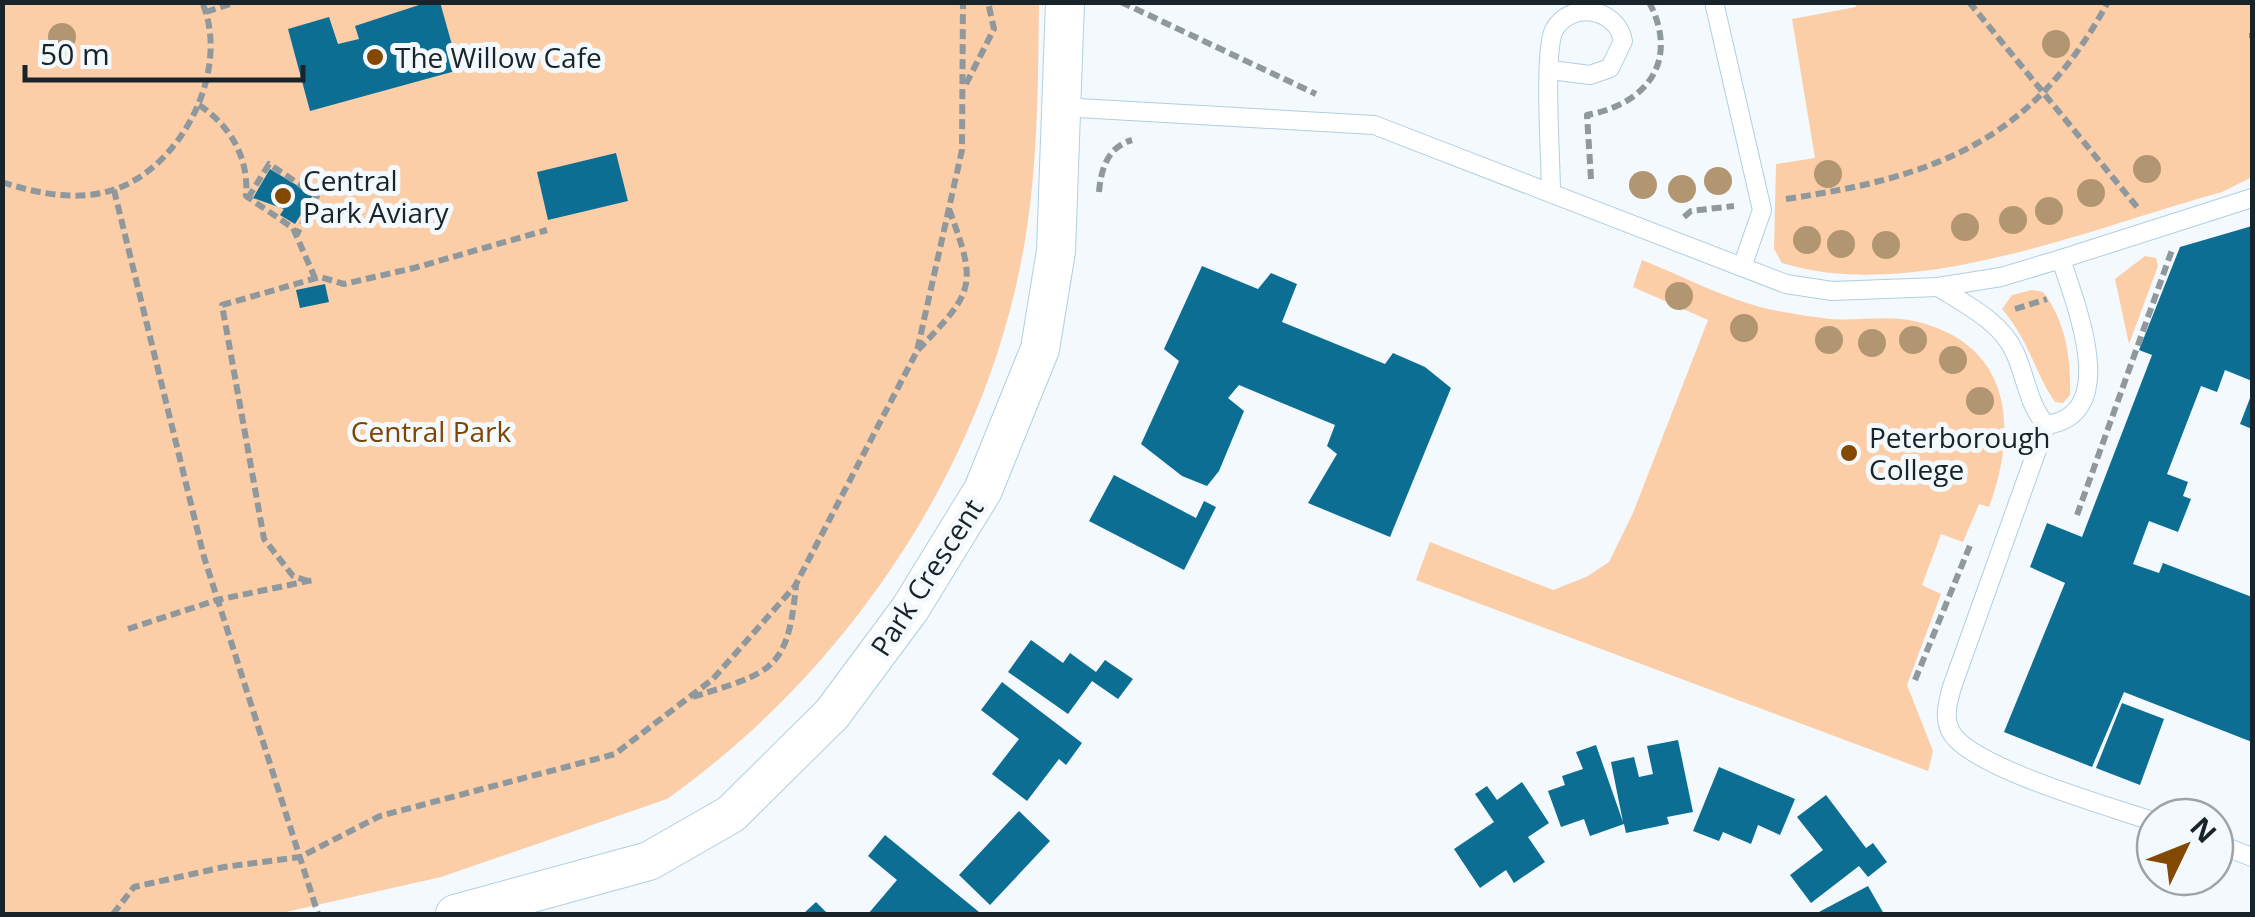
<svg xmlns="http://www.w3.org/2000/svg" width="2255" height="917" font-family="'Open Sans',sans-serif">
<rect width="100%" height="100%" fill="#f3f9fd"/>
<g fill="#fbcea8">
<path d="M2,3H1039C1038,85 1038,171 1023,252C983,470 847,671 667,799L441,877L277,914H3Z"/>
<path d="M1855,3H2252V177L2222,192C2094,227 1913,304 1782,263L1774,249L1776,164L1815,158L1792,19L1856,7Z"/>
<path d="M2145,256L2156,258L2158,266L2129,344L2115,279Z"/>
<path d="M1642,260C1685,277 1733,303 1778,311C1795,314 1813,317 1830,319C1857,321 1888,315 1914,321C2011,343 2019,426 1989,507L1979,504L1963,542L1941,534L1922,585L1941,594L1907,685L1933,751L1928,771L1416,580L1430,542L1553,590L1586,577L1609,562L1633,513L1708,320L1633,287Z"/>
<path d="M2032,290L2043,292C2066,322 2071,358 2070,395L2063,403L2055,402C2034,371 2029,340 2002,309L2012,295Z"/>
</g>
<g fill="#0c6e93">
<path d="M428,2H440L459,70L310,111L288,29L329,17L338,44L359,39L355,26Z"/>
<path d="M616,153L628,201L548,220L537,172Z"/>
<path d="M270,169L313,195L295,224L280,215L284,209L253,198Z"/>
<path d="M2252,226V381L2225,370L2217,392L2201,386L2167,474L2188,482L2183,496L2191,499L2178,532L2149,521L2133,564L2159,573L2163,563L2252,597V742L2124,692L2092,767L2004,732L2065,583L2030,567L2047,523L2082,537L2152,355L2139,350L2180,247Z"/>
<path d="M1202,266L1258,289L1271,273L1297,284L1282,322L1385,364L1393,353L1425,367L1451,388L1390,537L1308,503L1337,454L1327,446L1335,425L1239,385L1228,398L1244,411L1219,471L1207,486L1182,476L1141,444L1179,361L1164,349Z"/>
<path d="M325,284L329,302L300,308L296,290Z"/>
<path d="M2252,393V429L2240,424Z"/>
<path d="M1114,475L1196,518L1204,501L1216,507L1184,570L1089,521Z"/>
<path d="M1031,640L1063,663L1070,653L1096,672L1105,660L1133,679L1118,699L1092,681L1068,714L1008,672Z"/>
<path d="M1002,682L1082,743L1066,765L1059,759L1027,801L992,774L1019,739L981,710Z"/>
<path d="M2122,703L2164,719L2140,785L2096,768Z"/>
<path d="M1678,740L1693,812L1667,817L1669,824L1626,833L1624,824L1590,836L1584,819L1561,827L1548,791L1565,785L1562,776L1583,769L1576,752L1596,745L1623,822L1611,762L1634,757L1639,777L1653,774L1647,746Z"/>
<path d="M1719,767L1795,799L1780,835L1758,825L1751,844L1723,832L1719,841L1693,831Z"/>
<path d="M1522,782L1549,823L1528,837L1545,862L1514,883L1506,870L1480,888L1454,849L1494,822L1475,794L1487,786L1497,800Z"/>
<path d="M1826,795L1866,848L1873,843L1887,862L1868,877L1859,866L1811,903L1790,875L1823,850L1797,817Z"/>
<path d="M1019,811L1050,841L990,905L959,875Z"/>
<path d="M885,835L979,912L977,914H868L897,880L868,856Z"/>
<path d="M1868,886L1884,914H1820L1819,912Z"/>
<path d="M816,902L828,914H803Z"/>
</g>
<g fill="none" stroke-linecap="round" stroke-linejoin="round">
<defs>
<g id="service">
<path d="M1714,2L1762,210L1742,267"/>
<path d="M1061,107L1374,125L1786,284L1832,291L1938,287"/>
<path d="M1551,193C1551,160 1543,53 1554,30C1571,0 1617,8 1623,41L1610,68L1590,75L1551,70"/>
<path d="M2061,259C2075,304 2122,415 2046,425C2028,404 2026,377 2015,353C2002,322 1965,304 1938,287L2001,277Z"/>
<path d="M2061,259L2252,198"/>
<path d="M2046,425L1952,687C1948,702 1943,717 1951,732C1971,768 2112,807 2155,822"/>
<path d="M2215,843L2252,857"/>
</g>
<path id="minor" d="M455,914L649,861L731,814L832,714L910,609L983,490L1040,349L1056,251L1065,2"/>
</defs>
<use href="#service" stroke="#b0cfe0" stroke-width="20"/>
<use href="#minor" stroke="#b0cfe0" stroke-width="40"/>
<g stroke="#8f989d" stroke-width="6" stroke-dasharray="10 5" stroke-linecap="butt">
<path d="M1121,2L1316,94"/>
<path d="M1969,2L2137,207"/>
<path d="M206,12L236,2"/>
<path d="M2252,33V38"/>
<path d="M966,84L994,29L988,2"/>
<path d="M199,105C231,126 249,158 246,196L293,228L315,278"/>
<path d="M1591,179L1587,115C1647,104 1680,61 1649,2"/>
<path d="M2,182C38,194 79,202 116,189C183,165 231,69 202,2"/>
<path d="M114,190L204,557L318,914"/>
<path d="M1099,192C1101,170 1107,147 1132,140"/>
<path d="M248,198L269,164L317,196L297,234"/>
<path d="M1786,199C1935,177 2032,142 2108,2"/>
<path d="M1684,217L1691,211L1734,206"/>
<path d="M2015,309L2047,299"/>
<path d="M918,350C974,291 978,287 949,209"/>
<path d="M2077,515L2172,250"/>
<path d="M308,581L293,576L264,539L222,305L320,277L344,284L414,268L547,230"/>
<path d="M128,629L217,600L313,580"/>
<path d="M1915,680L1971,543"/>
<path d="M693,697C771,672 788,672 796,585"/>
<path d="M113,914L134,887L224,867L300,857L380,816L615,754L713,679L795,586L917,351L962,150L963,2"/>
</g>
<use href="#service" stroke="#fff" stroke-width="18"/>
<use href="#minor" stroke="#fff" stroke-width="38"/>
</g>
<g fill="#b29672">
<circle cx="62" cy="37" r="14"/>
<circle cx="2056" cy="44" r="14"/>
<circle cx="2147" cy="169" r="14"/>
<circle cx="1828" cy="174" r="14"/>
<circle cx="1718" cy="181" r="14"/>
<circle cx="1643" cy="185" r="14"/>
<circle cx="1682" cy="189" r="14"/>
<circle cx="2091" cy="193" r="14"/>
<circle cx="2049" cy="211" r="14"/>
<circle cx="2013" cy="220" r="14"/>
<circle cx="1965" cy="227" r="14"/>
<circle cx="1807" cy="240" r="14"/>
<circle cx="1841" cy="244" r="14"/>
<circle cx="1886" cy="245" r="14"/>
<circle cx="1679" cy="296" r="14"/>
<circle cx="1744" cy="328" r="14"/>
<circle cx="1829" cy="340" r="14"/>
<circle cx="1913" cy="340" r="14"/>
<circle cx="1872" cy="343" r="14"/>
<circle cx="1953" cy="360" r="14"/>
<circle cx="1980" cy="401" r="14"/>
</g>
<g fill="#844900" stroke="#f3f9fd" stroke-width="4">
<circle cx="375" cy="57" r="10"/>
<circle cx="283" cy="196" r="10"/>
<circle cx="1849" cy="453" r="10"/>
</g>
<g text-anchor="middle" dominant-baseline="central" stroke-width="10" stroke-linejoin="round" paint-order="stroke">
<g font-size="28" fill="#18242a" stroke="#f3f9fd" text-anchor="start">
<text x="395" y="57">The Willow Cafe</text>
<text x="303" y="180">Central<tspan x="303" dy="32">Park Aviary</tspan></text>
<text x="1869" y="437">Peterborough<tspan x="1869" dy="32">College</tspan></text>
</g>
<g font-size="28" fill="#7d4501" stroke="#f3f9fd">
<text x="431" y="431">Central Park</text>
</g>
<g font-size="28" fill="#18242a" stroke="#f3f9fd">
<text transform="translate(926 577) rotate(-57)">Park Crescent</text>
</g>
</g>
<rect width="2255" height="917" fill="none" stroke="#18242a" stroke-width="10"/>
<g transform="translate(2185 847) rotate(47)"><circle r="48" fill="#f3f9fd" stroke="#9ba4a9" stroke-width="2.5"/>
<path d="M0-8L18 38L0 25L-18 38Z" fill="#844900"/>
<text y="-15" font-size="28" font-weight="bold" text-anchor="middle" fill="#18242a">N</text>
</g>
<path d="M25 65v15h278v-15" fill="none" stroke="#18242a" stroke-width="5"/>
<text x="40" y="65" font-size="30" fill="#18242a" stroke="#f3f9fd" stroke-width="8" paint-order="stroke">50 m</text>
</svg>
